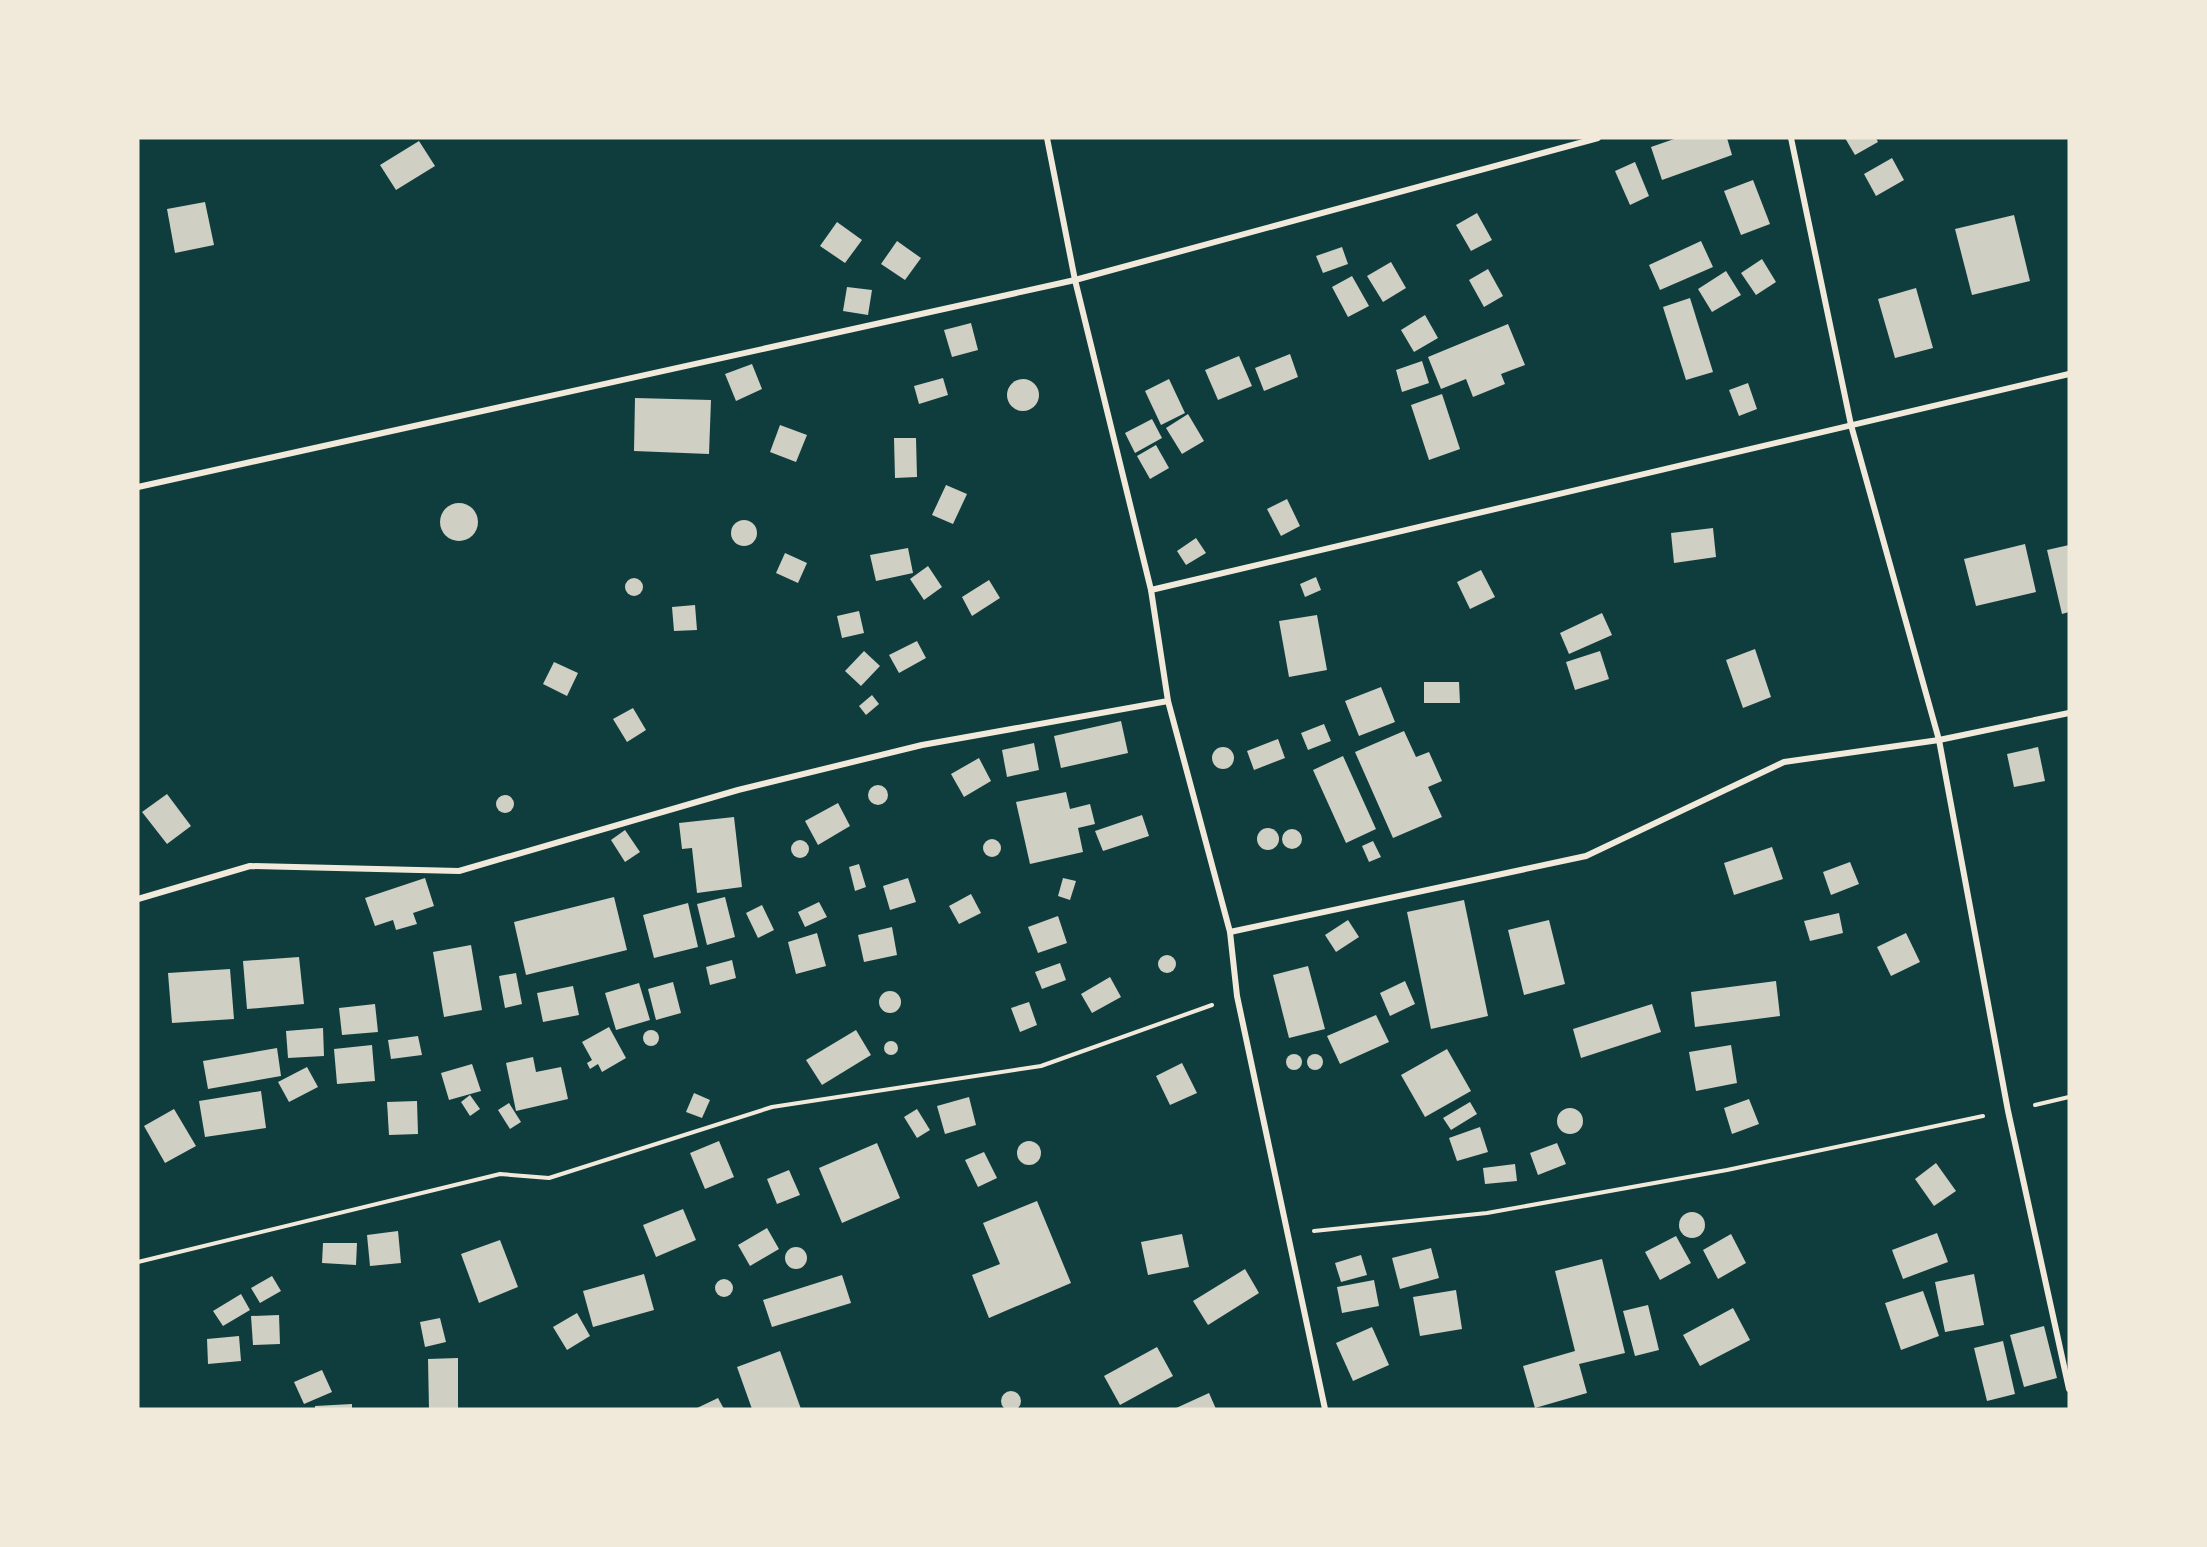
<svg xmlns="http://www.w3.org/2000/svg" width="2207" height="1547" font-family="Arial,sans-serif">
<rect width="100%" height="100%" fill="#0f3d3e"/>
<g fill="#cfcfc3">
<path d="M1677,138H1727L1732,155L1662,180L1651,147Z"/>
<path d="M1845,138H1876L1878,142L1855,155Z"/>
<path d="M419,141L435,166L396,190L380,165Z"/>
<path d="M1892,158L1904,180L1876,196L1864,174Z"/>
<path d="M1635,162L1649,196L1630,205L1615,171Z"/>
<path d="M1753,180L1770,224L1741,235L1724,191Z"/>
<path d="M205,202L214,245L175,253L167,209Z"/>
<path d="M1477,213L1492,240L1471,251L1456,225Z"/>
<path d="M2014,215L2030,281L1972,295L1955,229Z"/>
<path d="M837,222L862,240L845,263L820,246Z"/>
<path d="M897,241L921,258L905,280L881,264Z"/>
<path d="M1701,241L1713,267L1660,290L1649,265Z"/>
<path d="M1342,247L1348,264L1323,273L1316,256Z"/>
<path d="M1762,259L1776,282L1756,295L1741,273Z"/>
<path d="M1391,262L1406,288L1383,302L1367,276Z"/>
<path d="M1488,269L1503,296L1484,307L1469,280Z"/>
<path d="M1726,271L1741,295L1712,312L1698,289Z"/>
<path d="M1352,276L1369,306L1348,317L1332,287Z"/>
<path d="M847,287L872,290L868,315L843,311Z"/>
<path d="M1916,288L1933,348L1895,358L1878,299Z"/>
<path d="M1690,298L1713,372L1686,380L1663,307Z"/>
<path d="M1425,315L1438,338L1414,352L1401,330Z"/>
<path d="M971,323L978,350L952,357L944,330Z"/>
<path d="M1508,324L1525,365L1501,374L1505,384L1473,397L1466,379L1441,389L1428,357Z"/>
<path d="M1290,354L1298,377L1264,391L1255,368Z"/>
<path d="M1239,356L1252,386L1218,400L1205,370Z"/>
<path d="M1422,361L1429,383L1402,392L1396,370Z"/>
<path d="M752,364L762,389L736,401L725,374Z"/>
<path d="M943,378L948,395L919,404L914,386Z"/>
<path d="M1169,379L1185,413L1161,425L1145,391Z"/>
<circle cx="1023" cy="395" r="16"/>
<path d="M1748,383L1757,409L1739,416L1729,390Z"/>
<path d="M1442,394L1460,449L1429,460L1411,405Z"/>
<path d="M635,398L711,400L709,454L634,451Z"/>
<path d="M1188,414L1204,441L1182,454L1166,428Z"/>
<path d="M1152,419L1162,438L1135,453L1125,433Z"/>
<path d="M780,425L807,435L796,462L770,452Z"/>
<path d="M894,438H916L917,477L895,478Z"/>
<path d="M1156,445L1169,468L1150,479L1137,456Z"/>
<path d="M946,485L967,494L953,524L932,515Z"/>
<path d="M1287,499L1300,526L1281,536L1267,509Z"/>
<circle cx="459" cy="522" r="19"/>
<circle cx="744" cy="533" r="13"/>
<path d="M1713,528L1716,557L1674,563L1671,533Z"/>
<path d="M1196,538L1206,553L1186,565L1177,551Z"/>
<path d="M2025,544L2036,592L1976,606L1964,559Z"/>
<path d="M2069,545V612L2062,614L2047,550Z"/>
<path d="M908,548L913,573L876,581L870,555Z"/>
<path d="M785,553L807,563L798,583L776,573Z"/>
<path d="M928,566L942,587L924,600L910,579Z"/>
<path d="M1481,570L1495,597L1470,609L1457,582Z"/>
<path d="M1316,577L1321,590L1305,597L1300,584Z"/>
<circle cx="634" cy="587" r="9"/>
<path d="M989,580L1000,598L972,616L962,597Z"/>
<path d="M695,605L697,630L674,631L672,607Z"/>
<path d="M859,611L864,633L842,638L837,616Z"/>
<path d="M1602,613L1612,635L1569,654L1560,633Z"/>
<path d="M1317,615L1327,670L1289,677L1279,621Z"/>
<path d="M917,641L926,658L899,673L889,655Z"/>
<path d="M1755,649L1771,697L1743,708L1726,660Z"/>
<path d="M864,651L880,666L861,686L845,671Z"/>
<path d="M1600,651L1609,679L1575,690L1566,662Z"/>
<path d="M554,662L578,673L567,696L543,684Z"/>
<path d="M1424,682H1459L1460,703H1424Z"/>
<path d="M1381,687L1395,722L1359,736L1345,701Z"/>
<path d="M872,695L879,704L866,715L859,706Z"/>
<path d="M633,708L646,730L627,742L613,719Z"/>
<path d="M1121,721L1128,753L1061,768L1054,736Z"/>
<path d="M1324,724L1331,741L1308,750L1301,733Z"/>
<path d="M1404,731L1416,757L1429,752L1442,781L1428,787L1442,817L1393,838L1355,752Z"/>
<path d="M1278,739L1285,758L1254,770L1247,751Z"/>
<path d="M1034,743L1039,770L1007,777L1002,750Z"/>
<circle cx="1223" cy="758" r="11"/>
<path d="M2038,747L2045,781L2014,787L2007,754Z"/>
<path d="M1343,756L1376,829L1346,843L1313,770Z"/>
<path d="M979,758L991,781L964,797L951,774Z"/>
<circle cx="878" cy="795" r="10"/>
<path d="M1066,792L1070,809L1090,804L1095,824L1078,828L1083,852L1030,864L1016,802Z"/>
<path d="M167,794L191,826L167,844L142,812Z"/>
<circle cx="505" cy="804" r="9"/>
<path d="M838,803L850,826L818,845L805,821Z"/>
<path d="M1142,815L1149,836L1103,851L1095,831Z"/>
<path d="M734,817L742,887L697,893L692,848L682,849L679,823Z"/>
<circle cx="1268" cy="839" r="11"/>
<circle cx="1292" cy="839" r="10"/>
<path d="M625,830L640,852L625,862L611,840Z"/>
<circle cx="992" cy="848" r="9"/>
<circle cx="800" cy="849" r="9"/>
<path d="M1373,841L1381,857L1369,862L1362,846Z"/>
<path d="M1772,847L1783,879L1734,895L1724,863Z"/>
<path d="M1850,862L1859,884L1831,895L1823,872Z"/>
<path d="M859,864L866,887L855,891L849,867Z"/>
<path d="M425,878L434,906L413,913L417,924L396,930L393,920L375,926L365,898Z"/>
<path d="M908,878L916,902L890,910L883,886Z"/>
<path d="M1063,878L1076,881L1070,900L1058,896Z"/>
<path d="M971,894L981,913L959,924L949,906Z"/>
<path d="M614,897L627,950L526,975L514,922Z"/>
<path d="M725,897L735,937L707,945L697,904Z"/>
<path d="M1464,900L1488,1016L1431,1029L1407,912Z"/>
<path d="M819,902L827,917L805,927L798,912Z"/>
<path d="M688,903L698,947L654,958L643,915Z"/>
<path d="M762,905L774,930L758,938L746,913Z"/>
<path d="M1839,913L1843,933L1810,941L1804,921Z"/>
<path d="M1058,916L1067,943L1038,953L1028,927Z"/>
<path d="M1348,920L1359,937L1336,952L1325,935Z"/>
<path d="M1549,920L1565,984L1524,995L1508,930Z"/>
<path d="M892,927L897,955L864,962L858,935Z"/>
<path d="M817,933L826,966L796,974L788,942Z"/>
<path d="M1906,933L1920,962L1891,976L1877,947Z"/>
<path d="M471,945L482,1010L444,1017L433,952Z"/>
<circle cx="1167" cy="964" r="9"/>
<path d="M299,957L304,1004L247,1009L243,961Z"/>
<path d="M732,960L736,978L710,985L706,967Z"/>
<path d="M1060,963L1066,980L1042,989L1035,972Z"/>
<path d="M1308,966L1325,1029L1289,1038L1273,975Z"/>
<path d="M230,969L234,1019L172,1023L168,973Z"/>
<path d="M516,973L522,1004L505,1008L499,976Z"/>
<path d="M1110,977L1121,997L1092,1013L1081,994Z"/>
<path d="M1405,981L1415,1004L1390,1016L1380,993Z"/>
<path d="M1776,981L1780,1016L1695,1027L1691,992Z"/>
<path d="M673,982L681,1013L656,1020L648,989Z"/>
<path d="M639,983L650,1020L616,1030L605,993Z"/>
<path d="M573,986L579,1015L543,1022L537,993Z"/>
<circle cx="890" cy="1002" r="11"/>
<path d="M1029,1002L1037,1025L1020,1032L1011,1008Z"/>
<path d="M375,1004L378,1032L342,1035L339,1008Z"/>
<path d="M1652,1004L1661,1032L1581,1058L1573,1029Z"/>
<path d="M1376,1015L1389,1042L1340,1064L1327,1036Z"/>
<path d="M609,1027L626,1058L602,1072L598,1064L590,1069L587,1063L592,1060L582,1042Z"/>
<path d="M323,1028L324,1056L288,1058L286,1031Z"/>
<path d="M856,1030L871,1055L822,1085L806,1060Z"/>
<circle cx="651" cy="1038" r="8"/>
<path d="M418,1036L422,1055L391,1059L388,1040Z"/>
<circle cx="891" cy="1048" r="7"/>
<path d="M372,1045L375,1081L337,1084L334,1049Z"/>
<path d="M1731,1045L1737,1083L1696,1091L1689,1052Z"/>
<path d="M277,1048L281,1076L208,1089L203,1061Z"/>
<path d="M1447,1049L1471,1091L1425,1117L1401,1075Z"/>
<circle cx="1294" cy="1062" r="8"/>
<circle cx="1315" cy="1062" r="8"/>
<path d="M533,1057L536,1072L561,1067L568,1099L516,1111L506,1063Z"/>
<path d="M1182,1063L1197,1093L1170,1105L1156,1076Z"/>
<path d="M472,1064L481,1091L449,1100L441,1073Z"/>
<path d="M307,1067L318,1087L289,1102L278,1082Z"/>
<path d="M261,1091L266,1128L205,1137L199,1101Z"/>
<path d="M694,1093L710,1100L702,1118L686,1112Z"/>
<path d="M470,1095L480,1109L470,1116L461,1102Z"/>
<path d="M969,1097L976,1125L945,1134L937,1106Z"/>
<path d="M1749,1099L1759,1124L1732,1134L1724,1108Z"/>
<path d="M417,1101L418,1134L389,1135L387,1102Z"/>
<path d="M1470,1102L1477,1114L1451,1130L1443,1118Z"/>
<path d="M509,1103L521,1122L510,1129L498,1110Z"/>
<circle cx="1570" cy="1121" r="13"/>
<path d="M174,1109L196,1146L165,1163L144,1126Z"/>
<path d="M917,1109L930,1130L917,1138L904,1117Z"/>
<path d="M1480,1127L1488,1152L1457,1161L1449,1138Z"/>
<circle cx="1029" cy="1153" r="12"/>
<path d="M719,1141L734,1177L705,1189L690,1153Z"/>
<path d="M877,1143L900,1198L842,1223L819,1168Z"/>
<path d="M1557,1143L1566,1164L1538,1175L1530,1153Z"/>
<path d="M984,1152L997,1178L978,1187L965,1160Z"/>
<path d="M1936,1163L1956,1191L1934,1206L1915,1179Z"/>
<path d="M1515,1164L1517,1181L1485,1184L1483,1168Z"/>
<path d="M789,1170L800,1195L777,1204L767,1179Z"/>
<path d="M1037,1201L1071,1283L989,1318L972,1275L1000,1264L983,1223Z"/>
<path d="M683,1209L696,1240L656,1257L643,1225Z"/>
<circle cx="1692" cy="1225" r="13"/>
<path d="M767,1228L779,1249L750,1266L738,1245Z"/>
<path d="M398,1231L401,1263L370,1266L367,1235Z"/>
<path d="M1937,1233L1948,1262L1903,1279L1892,1250Z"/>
<path d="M1182,1234L1189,1267L1148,1275L1141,1242Z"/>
<path d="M1731,1234L1746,1263L1718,1279L1703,1250Z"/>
<path d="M1676,1236L1691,1263L1660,1280L1645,1252Z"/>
<path d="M500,1240L518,1287L479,1303L461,1254Z"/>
<path d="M323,1243H357L356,1265L322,1263Z"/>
<circle cx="796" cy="1258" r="11"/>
<path d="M1431,1248L1439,1278L1400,1289L1392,1258Z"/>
<path d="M1361,1255L1367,1275L1341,1282L1335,1263Z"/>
<path d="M1602,1259L1625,1353L1579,1364L1587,1393L1535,1408L1523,1366L1575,1351L1555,1271Z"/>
<path d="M1245,1269L1259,1293L1208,1325L1193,1301Z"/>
<path d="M644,1274L654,1310L593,1327L583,1291Z"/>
<path d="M1974,1274L1984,1325L1945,1332L1935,1282Z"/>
<path d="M842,1275L851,1303L772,1327L763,1300Z"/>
<path d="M272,1276L281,1291L260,1303L251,1288Z"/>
<circle cx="724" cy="1288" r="9"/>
<path d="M1374,1280L1379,1306L1342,1313L1337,1287Z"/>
<path d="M1456,1290L1462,1329L1420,1336L1413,1297Z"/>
<path d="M1923,1291L1939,1336L1901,1350L1885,1303Z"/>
<path d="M241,1294L250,1310L223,1326L213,1311Z"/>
<path d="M1648,1305L1659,1350L1635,1356L1623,1311Z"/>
<path d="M1733,1308L1750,1340L1700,1366L1683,1335Z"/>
<path d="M577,1313L590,1336L567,1350L553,1327Z"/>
<path d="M279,1315L280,1344L253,1345L251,1316Z"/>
<path d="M440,1318L446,1342L425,1347L420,1322Z"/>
<path d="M2044,1326L2057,1378L2024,1387L2010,1335Z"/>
<path d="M1372,1327L1389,1365L1353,1381L1336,1343Z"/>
<path d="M239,1336L241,1361L208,1364L207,1339Z"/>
<path d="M2003,1341L2015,1394L1987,1401L1974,1348Z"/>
<path d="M1157,1347L1173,1376L1120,1405L1104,1376Z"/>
<path d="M780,1351L801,1409H752L737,1367Z"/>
<path d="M458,1358V1409H429L428,1359Z"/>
<path d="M322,1370L332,1392L304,1404L294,1382Z"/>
<circle cx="1011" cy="1401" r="10"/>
<path d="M1209,1393L1216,1409H1174Z"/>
<path d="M718,1398L724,1409H695Z"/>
<path d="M352,1404V1409H315V1406Z"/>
</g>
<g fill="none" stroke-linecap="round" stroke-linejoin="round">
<g stroke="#f1e9da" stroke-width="4">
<path d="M2035,1105L2069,1097"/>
<path d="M1314,1231L1487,1213L1727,1170L1983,1116"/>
<path d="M138,1262L500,1174L549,1178L772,1107L1041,1066L1212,1005"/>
</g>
<g stroke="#f1e9da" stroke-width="6">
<path d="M1047,138L1075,280L1151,590L1168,701L1230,932L1237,996L1325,1409"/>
<path d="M1791,138L1851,425L1939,740L2008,1111L2069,1389"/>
<path d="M138,487L1075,280L1598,138"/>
<path d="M1151,590L2069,374"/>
<path d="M138,899L250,866L459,871L738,790L922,745L1168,701"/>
<path d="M1230,932L1586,856L1784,762L1939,740L2069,713"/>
</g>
</g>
<rect width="2207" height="1547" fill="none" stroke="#f1e9da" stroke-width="279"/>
</svg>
